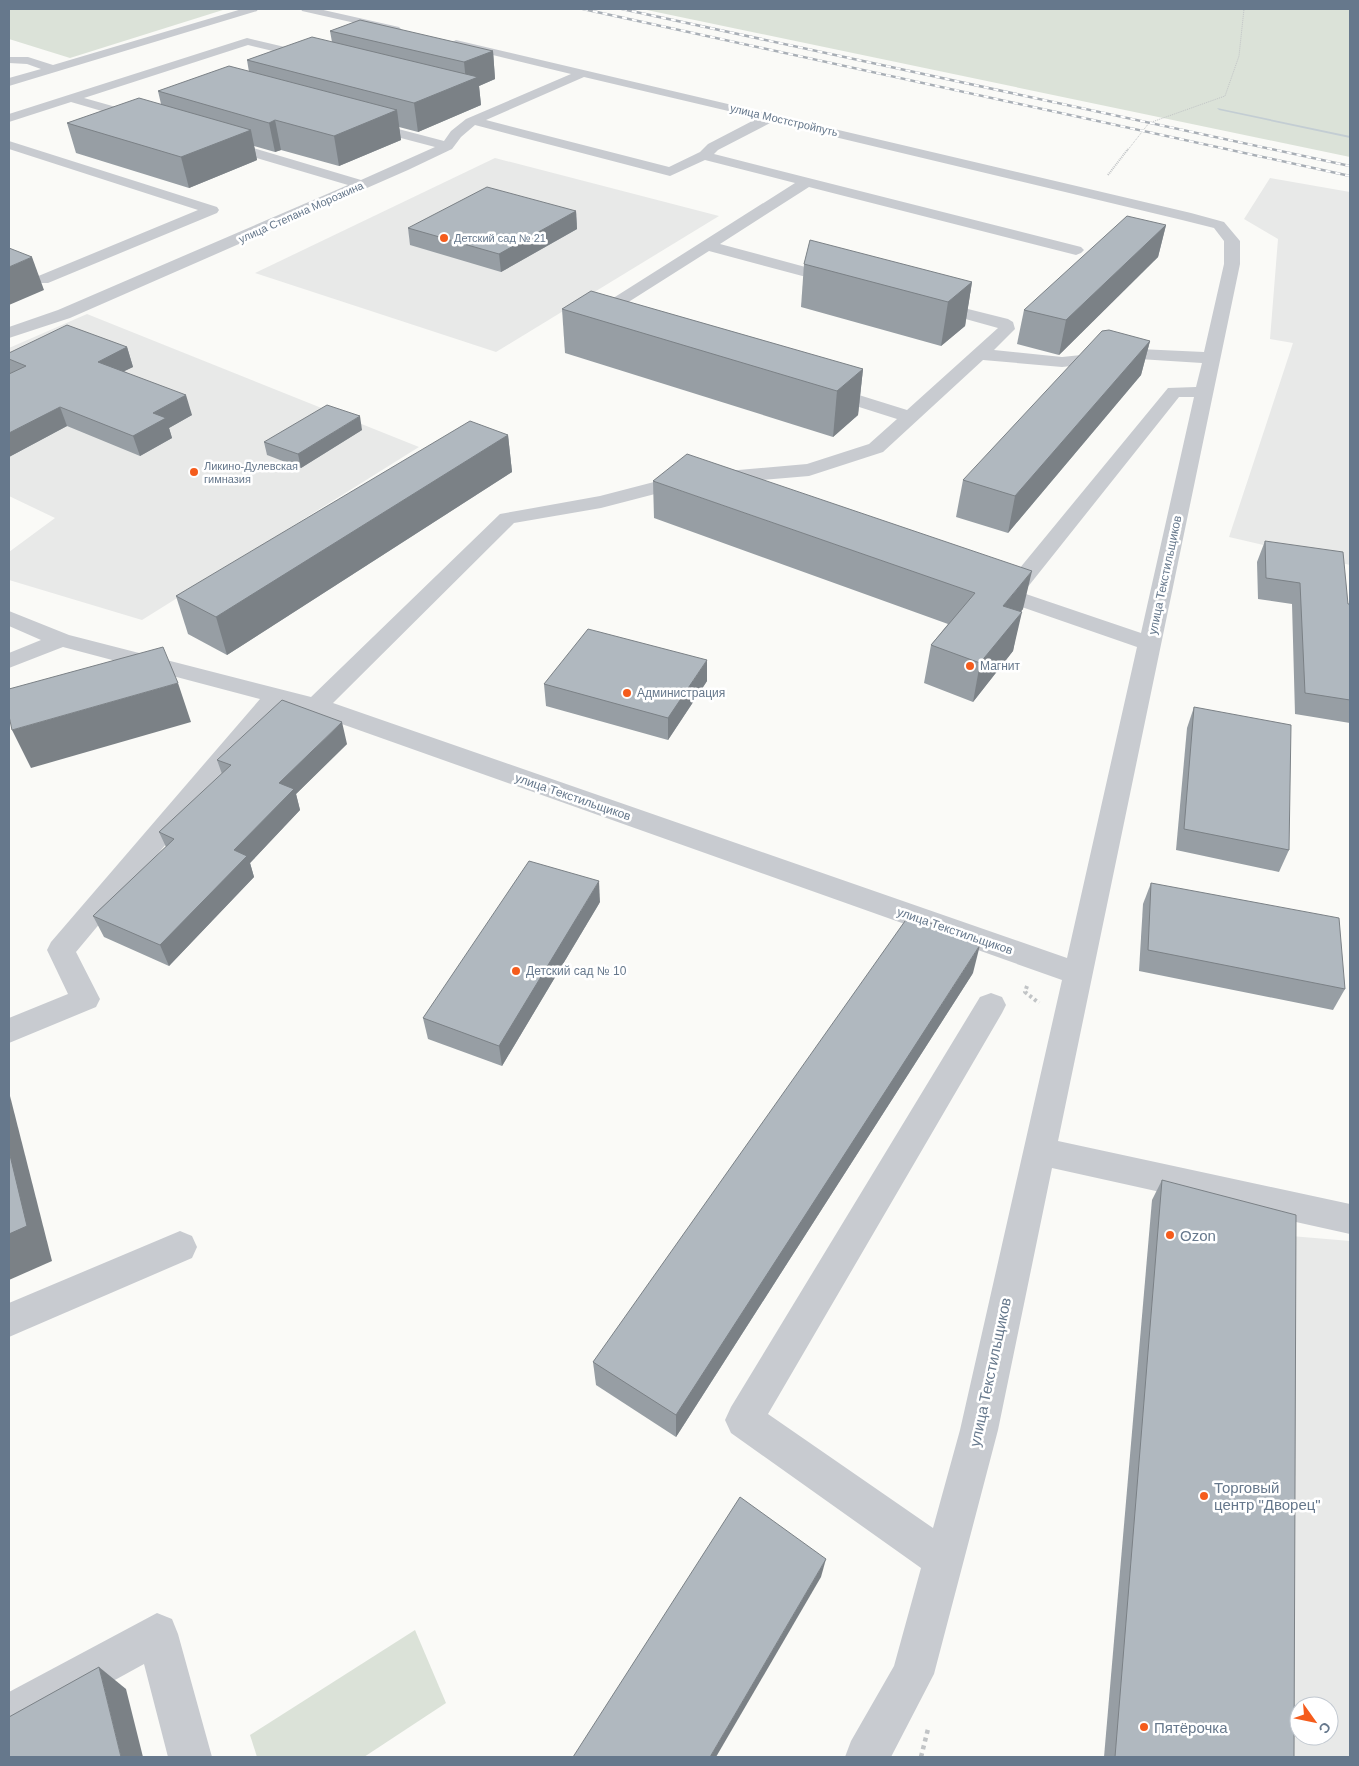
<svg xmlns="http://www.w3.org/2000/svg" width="1359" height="1766" font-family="Helvetica,sans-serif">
<rect width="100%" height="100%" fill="#fafaf7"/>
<g fill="#e8e9e8" fill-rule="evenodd">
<path d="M495,158L719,216L496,352L255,273Z"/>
<path d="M1270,178L1350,192V565L1229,537L1293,343L1270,339L1278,239L1244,219Z"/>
<path d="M87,314L419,447L142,620L9,580V552L55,518L9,496V348Z"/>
<path d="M1291,1236L1350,1241V1757H1287ZM1299,1706H1329V1736H1299Z"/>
</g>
<g fill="#dbe2d8">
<path d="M9,9H226L70,58L9,39Z"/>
<path d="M642,9H1350V157Z"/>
<path d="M415,1630L446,1703L364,1757H257L250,1735Z"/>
</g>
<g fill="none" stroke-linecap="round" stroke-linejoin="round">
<path fill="#c3cdd3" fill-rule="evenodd" d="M1217,108L1350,136V138L1219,110Z"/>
<path stroke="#c1c4c6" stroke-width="1" stroke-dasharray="1 1" stroke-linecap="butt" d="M1127,151L1149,123L1225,96L1239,56L1244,9"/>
<path stroke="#c1c4c6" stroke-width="2" stroke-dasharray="1 1" stroke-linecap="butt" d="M1108,175L1128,149"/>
<path stroke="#c1c4c6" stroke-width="4" stroke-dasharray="3 3" stroke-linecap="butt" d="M1027,986L1025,992L1039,1003"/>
<path stroke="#c1c4c6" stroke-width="4.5" stroke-dasharray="4 4" stroke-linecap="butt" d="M921,1757L928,1729"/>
<g fill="#c8cbd0" fill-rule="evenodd">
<path d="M242,9H258L257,11L9,86V78L41,69L27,64L9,63V57H28L53,65Z"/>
<path d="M301,9H319L399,27L401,29L395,32L302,11Z"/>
<path d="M247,38L319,55L321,57L315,61L248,45L84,98L148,116L149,119L143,123L71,102L9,122V114Z"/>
<path d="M456,40L1191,213L1224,222L1240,241V264L1058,1141L1350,1204V1234L1052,1168L998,1430L934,1674L891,1757H845L851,1741L894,1666L921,1568L731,1433L725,1420L731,1407L980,997L991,993L1002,997L1006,1005L1002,1013L768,1414L933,1528L960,1430L1062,980L308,712L282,705L76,952L100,999L96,1007L9,1043V1018L68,994L47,950L51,942L260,699L63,647L9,668V653L41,640L9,626V611L69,635L311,697L500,514L600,496L681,475L807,464L869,444L897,419L818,394L815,390L818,386L824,385L830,386L907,410L998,328L926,308L924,305L926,302L932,300L1008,319L1013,322L1015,329L994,350L1062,357L1139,349L1204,352L1224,264V241L1214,228L1182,220L772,122L718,150L714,154L1081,247L1084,250L1081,253L1076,255L809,187L720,244L846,278L848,281L846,284L840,286L709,251L619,308L616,312V318L625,327L623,331C613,333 605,328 600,320V312L607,302L795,183L705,160L670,176L475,125L461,137L452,149L408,170L70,318L9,338V327L58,310L348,185L216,146L214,143L216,140H226L361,180L435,147L359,127L357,124L359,121L364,120L444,141L451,131L466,119L571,74L452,45L450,43ZM584,77L758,118L708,144L700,152L669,167L486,120ZM1139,359L1202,363L1196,387L1168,388L1005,586L989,581L981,583L978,588L981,593L1137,647L1067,958L333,703L514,523L601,508L682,487L809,476L883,452L983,360L1062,367ZM1179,397H1194L1141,633L1023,593Z"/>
<path d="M9,141L217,207L219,210L217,213L48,283H36L34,280L36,277L198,210L9,149Z"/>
<path d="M180,1231L192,1236L197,1247L192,1258L9,1337V1303Z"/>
<path d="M157,1613L172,1619L178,1634L212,1757H168L144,1664L24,1730L9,1737V1692Z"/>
</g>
<defs>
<g id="rail">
<path d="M583,9L1350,176"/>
<path d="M622,9L1350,166"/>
</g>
</defs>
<use href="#rail" stroke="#a9afb6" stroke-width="2.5"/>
<use href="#rail" stroke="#fff" stroke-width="2" stroke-dasharray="5" stroke-linecap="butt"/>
</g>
<g fill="#979ea4">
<path d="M330,31L493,51L495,79L479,86L481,105L418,132L399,127L401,140L339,166L281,150L275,152L254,146L257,160L189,188L76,153L67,123L161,104L158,91L249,72L247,60L332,42Z"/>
<path d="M576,211L577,229L501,272L410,245L408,228Z"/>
<path d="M1166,225L1158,257L1059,355L1017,344L1024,310Z"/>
<path d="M804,264L972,282L965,326L941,346L801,307Z"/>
<path d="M562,309L863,369L858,415L833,437L565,353Z"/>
<path d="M1150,341L1141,375L1008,533L956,517L963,480Z"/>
<path d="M127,347L133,367L124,371L192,415L169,428L172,438L140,456L67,426L9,457V353Z"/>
<path d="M362,430L301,468L267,455L264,442Z"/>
<path d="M508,435L512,472L227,655L188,634L176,596Z"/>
<path d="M653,481L1023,609L1020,612L1013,651L973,702L924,683L931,645L948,624L654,518Z"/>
<path d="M1265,541L1348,604H1350V723L1295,714L1292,604L1258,599L1257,562Z"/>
<path d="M707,681L668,740L546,706L544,684Z"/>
<path d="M1194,707L1289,850L1279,872L1176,850L1187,728Z"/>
<path d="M347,744L296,794L300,810L250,863L254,877L169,966L104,937L93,916L166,847L159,832L222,774L217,760Z"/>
<path d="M1151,883L1345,989L1333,1010L1139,971L1143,904Z"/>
<path d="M600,902L502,1066L428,1039L423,1018Z"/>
<path d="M973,973L676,1437L596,1385L593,1362Z"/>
<path d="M1162,1180L1294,1757H1104L1152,1200Z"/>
</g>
<g fill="#7b8186">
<path d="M493,51L495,79L479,86L481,105L418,132L414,103L466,82L464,62Z"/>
<path d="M397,110L401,140L339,166L334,136Z"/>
<path d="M275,120L281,150L275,152L269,123Z"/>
<path d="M251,130L257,160L189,188L181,157Z"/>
<path d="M576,211L577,229L501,272L499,254Z"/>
<path d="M1166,225L1158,257L1059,355L1066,320Z"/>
<path d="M32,257L44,290L9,305V267Z"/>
<path d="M972,282L965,326L941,346L948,302Z"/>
<path d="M1150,341L1141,375L1008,533L1015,496Z"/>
<path d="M127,347L133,367L104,381L98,362Z"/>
<path d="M863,369L858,415L833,437L837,391Z"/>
<path d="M186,395L192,415L169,428L172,438L140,456L133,436L153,413Z"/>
<path d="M60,407L67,426L9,457V433Z"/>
<path d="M360,416L362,430L301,468L298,454Z"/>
<path d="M508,435L512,472L227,655L216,617Z"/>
<path d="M1032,571L1023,609L994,644L1003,606Z"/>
<path d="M1022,612L1013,651L973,702L980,663Z"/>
<path d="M707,660V681L668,740V718Z"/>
<path d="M178,683L191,722L31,768L12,730Z"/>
<path d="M342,722L347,744L296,794L300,810L250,863L254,877L169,966L160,945L234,850L279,783Z"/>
<path d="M599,881L600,902L502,1066L499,1046Z"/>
<path d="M980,945L973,973L676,1437V1415Z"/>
<path d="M9,1092L52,1261L9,1280Z"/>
<path d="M826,1559L821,1577L716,1757H710Z"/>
<path d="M99,1667L126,1689L143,1757H121Z"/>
</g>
<g fill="#b0b8bf" stroke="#7b8186">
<path d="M360,20L493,51L464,62L330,31Z"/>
<path d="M312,37L478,77L414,103L247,60Z"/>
<path d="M229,66L397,110L334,136L275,120L269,123L158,91Z"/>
<path d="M139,98L251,130L181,157L67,123Z"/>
<path d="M487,187L576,211L499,254L408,228Z"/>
<path d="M1127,216L1166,225L1066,320L1024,310Z"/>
<path d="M810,240L972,282L948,302L804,264Z"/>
<path d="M9,248L32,257L9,267Z"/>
<path d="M591,291L863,369L837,391L562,309Z"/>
<path d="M67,325L127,347L98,362L186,395L153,413L166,418L133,436L60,407L9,433V374L26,366L9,359V353Z"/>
<path d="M1109,330L1150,341L1015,496L963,480L1102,331Z"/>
<path d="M327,405L360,416L298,454L264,442Z"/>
<path d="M470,421L508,435L216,617L176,596Z"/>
<path d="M687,454L1032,571L1003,606L1022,612L980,663L931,645L975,593L653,481Z"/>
<path d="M1265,541L1343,552L1348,604H1350V700L1305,693L1300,583L1266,578Z"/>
<path d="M588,629L707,660L668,718L544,684Z"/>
<path d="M163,647L178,683L12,730L9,716V689Z"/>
<path d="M282,700L342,722L279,783L294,789L234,850L247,856L160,945L93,916L174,839L159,832L231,765L217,760Z"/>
<path d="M1194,707L1291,725L1289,850L1184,829Z"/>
<path d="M529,861L599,881L499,1046L423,1018Z"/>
<path d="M1151,883L1339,918L1345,989L1148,950Z"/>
<path d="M910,914L980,945L676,1415L593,1362Z"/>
<path d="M9,1151L27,1226L9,1234Z"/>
<path d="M1162,1180L1296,1215L1294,1757H1115Z"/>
<path d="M740,1497L826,1559L710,1757H573Z"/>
<path d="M99,1667L121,1757H9V1717Z"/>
</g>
<g fill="#f55c1c" stroke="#fff" stroke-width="2">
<circle cx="444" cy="238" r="5"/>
<circle cx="194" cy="472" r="5"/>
<circle cx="970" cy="666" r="5"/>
<circle cx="627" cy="693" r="5"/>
<circle cx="516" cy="971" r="5"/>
<circle cx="1170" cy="1235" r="5"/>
<circle cx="1204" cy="1496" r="5"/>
<circle cx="1144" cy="1727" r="5"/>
</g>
<g text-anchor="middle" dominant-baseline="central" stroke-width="5" stroke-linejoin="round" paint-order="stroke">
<g font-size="11" fill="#66788c" stroke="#fff">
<text transform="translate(784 120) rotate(13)">улица Мостстройпуть</text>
<text transform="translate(301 212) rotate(-24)">улица Степана Морозкина</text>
</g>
<g font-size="11" fill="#66788c" stroke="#fff" text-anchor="start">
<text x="454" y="238">Детский сад № 21</text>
<text x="204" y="466">Ликино-Дулевская<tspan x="204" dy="13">гимназия</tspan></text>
</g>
<g font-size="12" fill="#66788c" stroke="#fff">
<text transform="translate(1165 575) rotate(-78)">улица Текстильщиков</text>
<text transform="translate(573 797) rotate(19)">улица Текстильщиков</text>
<text transform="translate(955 931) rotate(19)">улица Текстильщиков</text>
</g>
<g font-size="12" fill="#66788c" stroke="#fff" text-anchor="start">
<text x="980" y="666">Магнит</text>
<text x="637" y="693">Администрация</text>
<text x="526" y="971">Детский сад № 10</text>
</g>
<g font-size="15" fill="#66788c" stroke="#fff" text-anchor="start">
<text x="1180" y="1235">Ozon</text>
<text x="1214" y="1487">Торговый<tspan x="1214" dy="17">центр "Дворец"</tspan></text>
<text x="1154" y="1727">Пятёрочка</text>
</g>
<g font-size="15" fill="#66788c" stroke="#fff">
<text transform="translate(990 1372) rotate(-78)">улица Текстильщиков</text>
</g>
</g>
<rect width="1359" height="1766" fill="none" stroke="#66788c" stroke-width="20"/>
<g transform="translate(1314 1721) rotate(123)"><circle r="24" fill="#ffffff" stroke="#c2c9d1"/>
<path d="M0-4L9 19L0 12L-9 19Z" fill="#f55c1c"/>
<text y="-8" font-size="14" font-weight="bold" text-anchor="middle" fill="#66788c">С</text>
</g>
</svg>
